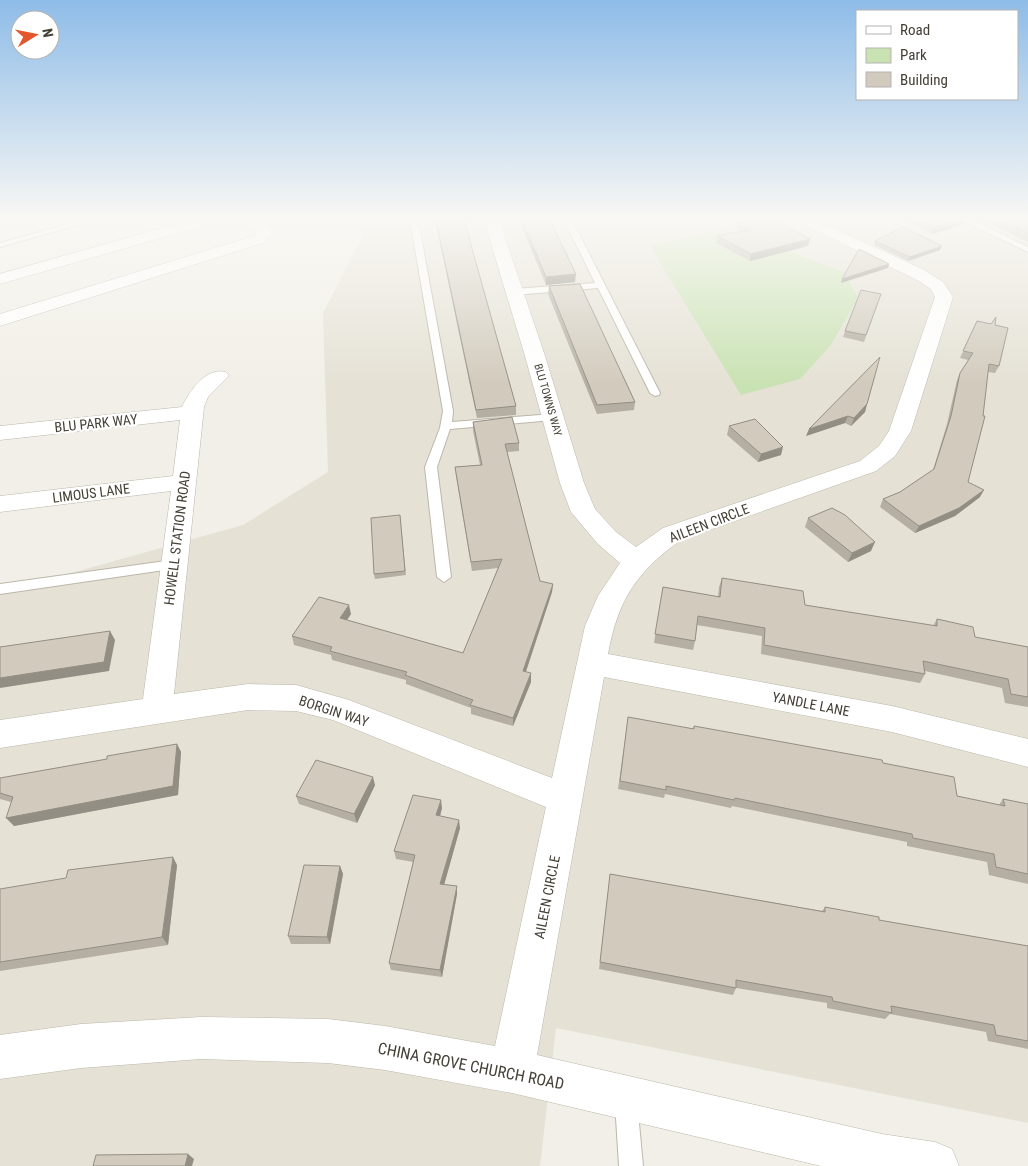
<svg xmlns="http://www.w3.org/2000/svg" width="1028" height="1166" font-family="'Roboto Condensed',sans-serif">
<rect width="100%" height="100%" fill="#f1efe7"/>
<path fill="#e5e1d5" d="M349,220H1028V1123L556,1028L540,1166H0V593L243,525L328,472L323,313L363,235Z"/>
<path fill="#c9e2b3" d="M723,229L767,243L844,272L858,298L831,345L800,379L741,395L650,246Z"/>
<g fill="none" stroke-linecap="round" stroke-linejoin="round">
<defs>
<g id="service">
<path d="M82,220H96L0,247V243Z"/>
<path d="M410,220H418L453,411L452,422L553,414L558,417L553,420L450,429L437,467L451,577L444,582L437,577L425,467L440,428L443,411Z"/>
<path d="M564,220H572L660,393L659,395L655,396L650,393L598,288L514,295L510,292L514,289L595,283Z"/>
<path d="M961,220H972L1028,247V252Z"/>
<path d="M173,560L180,565L178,568L0,594V584Z"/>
<path d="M626,1091L634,1094L637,1102L643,1166H619L615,1102L618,1094Z"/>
</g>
<g id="minor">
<path d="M190,220H215L213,223L0,284V274Z"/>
<path d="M245,220C258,220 265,219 273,231L266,242L0,326V314L254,236L257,231Z"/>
<path d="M484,220H499L545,356L584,483L595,509L616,532L636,547L663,528L860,461L879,446L889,431L935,297L931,289L919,281L795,220H815L922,269L943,282L953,297L911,431L895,456L876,471L681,540C636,572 618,600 608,654L892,706L1028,739V767L892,732L604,677L537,1055L882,1134L935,1142L952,1149L959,1166H821L512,1093L385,1070L328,1063L201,1059L81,1068L0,1079V1035L81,1024L201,1017L328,1019L385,1026L495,1046L546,807L333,720L296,711L248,710L0,748V720L143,699L171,491L0,512V496L173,476L180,420L0,440V426L182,407C190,390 206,367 226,372L229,376L208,397L204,407L174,694L248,684L296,685L349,700L552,778L585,626L598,596L620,563L598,544L571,512L560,483L525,356Z"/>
</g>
</defs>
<use href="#service" stroke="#bcb7aa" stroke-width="2"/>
<use href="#minor" stroke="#bcb7aa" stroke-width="1"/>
<use href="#service" fill="#fff" fill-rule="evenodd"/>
<use href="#minor" fill="#fff" fill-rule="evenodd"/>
</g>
<g fill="#b5afa3">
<path d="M435,220H464L516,406V415L477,418Z"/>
<path d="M519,220H550L575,282L546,285Z"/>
<path d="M905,220H966L965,224L932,234Z"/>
<path d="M982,220H1028V242Z"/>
<path d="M737,223L808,246L750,261L716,243L717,236L741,232L736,229Z"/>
<path d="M875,241L940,250L908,261L874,245Z"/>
<path d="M549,286L635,402L634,410L597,414L548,294Z"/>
<path d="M881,294L864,342L843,337L845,331Z"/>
<path d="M977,321L995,325L999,366L995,373L988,372L968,482L980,497L955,516L915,533L880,507L883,499L900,492L933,470L947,424L957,380L960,373L968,360L960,358Z"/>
<path d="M867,404L865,412L851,426L845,423L806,436Z"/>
<path d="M473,422L519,443V451L507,452L540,581L553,584L552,592L526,672L531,682L513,726L471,714V708L406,684V680L332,660L331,655L294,645L292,636L351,614L347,620L463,653L498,568L472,571L456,476L455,467L480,465L473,431Z"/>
<path d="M729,426L781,455L758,462L727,435Z"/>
<path d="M400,515L406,575L375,579L374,574Z"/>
<path d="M808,518L871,551L848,562L805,527Z"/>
<path d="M722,578L805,605L933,626L937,619L975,637L1028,647V707L1005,703L1002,688L925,671V674L920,683L761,654L762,636L697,625L695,641L693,650L654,643L663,587L718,597L719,587Z"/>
<path d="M628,717L693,729L694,726L883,763L957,796L999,805L1003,799L1028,804V884L989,875L987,862L907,846V842L732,806L731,808L665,794L664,798L618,789Z"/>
<path d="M177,744L181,752L178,795L14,826L11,802L0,799V778L107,759Z"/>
<path d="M375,785L357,823L299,804L296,796Z"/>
<path d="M442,808L440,816L460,828L444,885L457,894L442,977L391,970L389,963L413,862L396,859L394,851Z"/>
<path d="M177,865L168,945L0,971V889Z"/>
<path d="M340,866L343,874L330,944H291L288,936Z"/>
<path d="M610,874L822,911L825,907L879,920L1028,946V1049L988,1041L986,1032L890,1014L885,1019L827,1008V1003L736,988L733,995L599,969Z"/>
</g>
<g fill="#938e84">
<path d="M956,220H966L965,224L932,234L935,227Z"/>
<path d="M810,239L808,246L750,261L751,254Z"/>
<path d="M942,246L940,250L908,261L910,257Z"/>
<path d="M889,264L888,268L841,283L842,279Z"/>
<path d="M576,274L575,282L546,285V277Z"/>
<path d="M867,404L865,412L851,426L854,418Z"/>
<path d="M848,416L845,423L806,436L809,429Z"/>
<path d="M783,447L781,455L758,462L761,454Z"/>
<path d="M984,490L980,497L955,516L915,533L919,526Z"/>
<path d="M875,542L871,551L848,562L852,553Z"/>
<path d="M553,584L552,592L523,680V671Z"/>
<path d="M349,605L351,614L342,627L340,618Z"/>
<path d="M110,631L115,640L109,671L0,688V678Z"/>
<path d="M531,673V682L513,726V718Z"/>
<path d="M177,744L181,752L178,795L14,826L6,818Z"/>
<path d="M373,777L375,785L357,823L354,814Z"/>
<path d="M441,800L442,808L438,824L436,815Z"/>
<path d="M459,820L460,828L442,892L440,884Z"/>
<path d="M173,857L177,865L168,945L162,937Z"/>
<path d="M340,866L343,874L330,944L327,937Z"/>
<path d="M457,886V894L442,977L440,970Z"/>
<path d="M188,1154L194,1159L192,1166H185Z"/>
</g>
<g fill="#d2cbbd" stroke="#938e84">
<path d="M436,220H464L516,406L476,410Z"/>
<path d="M522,220H550L576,274L546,277Z"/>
<path d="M750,220H775L810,239L751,254L717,236L750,230L737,223Z"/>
<path d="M922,220H956L935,227Z"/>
<path d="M1000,220H1028V233Z"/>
<path d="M903,227L942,246L910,257L875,241Z"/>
<path d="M859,249L889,264L842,279Z"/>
<path d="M580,284L635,402L597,405L549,286Z"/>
<path d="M861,290L881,294L866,335L845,331Z"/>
<path d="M996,317L995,325L1008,328L999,366L989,364L983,416H985L968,482L984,490L959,508L919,526L883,499L900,492L934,469L951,416L960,373L973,353L963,351L977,321L991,324Z"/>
<path d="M880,357L867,404L854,418L848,416L809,429Z"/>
<path d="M512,417L519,443L505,444L540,581L553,584L523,671L531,673L513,718L470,705L473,700L405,675L407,672L330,651L332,647L292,636L319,597L349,605L340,618L463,653L502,559L471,562L455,467L482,465L473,422Z"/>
<path d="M755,419L783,447L761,454L729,426Z"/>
<path d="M832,508L845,515L875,542L852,553L808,518Z"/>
<path d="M400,515L405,571L374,574L371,518Z"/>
<path d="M722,578L803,591L805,605L937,626V619L973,627L975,637L1028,647V697L1011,694L1008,679L923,661L925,674L764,645L765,628L698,616L695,641L655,634L663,587L720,597Z"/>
<path d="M110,631L104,662L0,678V647Z"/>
<path d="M628,717L694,729V726L882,760L883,763L954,777L957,796L1005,806L1003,799L1028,804V874L996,867L994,854L913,838L912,834L735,798L734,800L666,786V790L620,781Z"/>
<path d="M177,744L173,786L6,818L13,797L0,793V778L107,759V756Z"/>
<path d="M316,760L373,777L354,814L296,796Z"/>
<path d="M413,795L441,800L436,815L459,820L440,884L457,886L440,970L389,963L415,855L394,851Z"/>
<path d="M173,857L162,937L0,962V889L66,878L68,870Z"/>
<path d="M304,865L340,866L327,937L288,936Z"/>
<path d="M610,874L825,912V907L879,917V920L1028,946V1041L996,1035L994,1025L891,1006L892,1013L833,1001L832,997L736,980V988L600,962Z"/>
<path d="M188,1154L185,1166H93L96,1155Z"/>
</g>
<linearGradient id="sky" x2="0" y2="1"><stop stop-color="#8ebce8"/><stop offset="0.57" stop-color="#f9f8f4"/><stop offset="1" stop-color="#f9f8f4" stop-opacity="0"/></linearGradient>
<rect width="1028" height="384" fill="url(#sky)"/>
<g text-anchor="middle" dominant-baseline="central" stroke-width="4.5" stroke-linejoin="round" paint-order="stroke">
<g font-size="11" fill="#444036" stroke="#fff">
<text transform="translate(548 400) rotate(74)">BLU TOWNS WAY</text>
</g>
<g font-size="14" fill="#444036" stroke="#fff">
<text transform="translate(96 423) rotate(-6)">BLU PARK WAY</text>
<text transform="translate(91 493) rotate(-7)">LIMOUS LANE</text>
<text transform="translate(709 523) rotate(-21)">AILEEN CIRCLE</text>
<text transform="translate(177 538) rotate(-83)">HOWELL STATION ROAD</text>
<text transform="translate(811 704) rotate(11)">YANDLE LANE</text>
<text transform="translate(334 711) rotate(18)">BORGIN WAY</text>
<text transform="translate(547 897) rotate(-79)">AILEEN CIRCLE</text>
</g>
<g font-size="16" fill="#444036" stroke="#fff">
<text transform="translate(471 1066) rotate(11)">CHINA GROVE CHURCH ROAD</text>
</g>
</g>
<rect x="856" y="10" width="162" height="90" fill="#ffffff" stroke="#b4b3af"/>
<rect x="866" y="26" width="25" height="8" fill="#ffffff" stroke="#b4b3af"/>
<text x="900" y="35" font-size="15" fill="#444036">Road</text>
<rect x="866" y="48" width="25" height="15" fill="#c9e2b3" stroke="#b4b3af"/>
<text x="900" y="60" font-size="15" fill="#444036">Park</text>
<rect x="866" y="72" width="25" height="15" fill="#d2cbbd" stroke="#b4b3af"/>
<text x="900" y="85" font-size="15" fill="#444036">Building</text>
<g transform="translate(35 35) rotate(80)"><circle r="24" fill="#ffffff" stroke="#b4b3af"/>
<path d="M0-4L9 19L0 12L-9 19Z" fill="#e4562b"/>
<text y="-8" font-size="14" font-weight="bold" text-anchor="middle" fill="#444036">N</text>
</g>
</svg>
